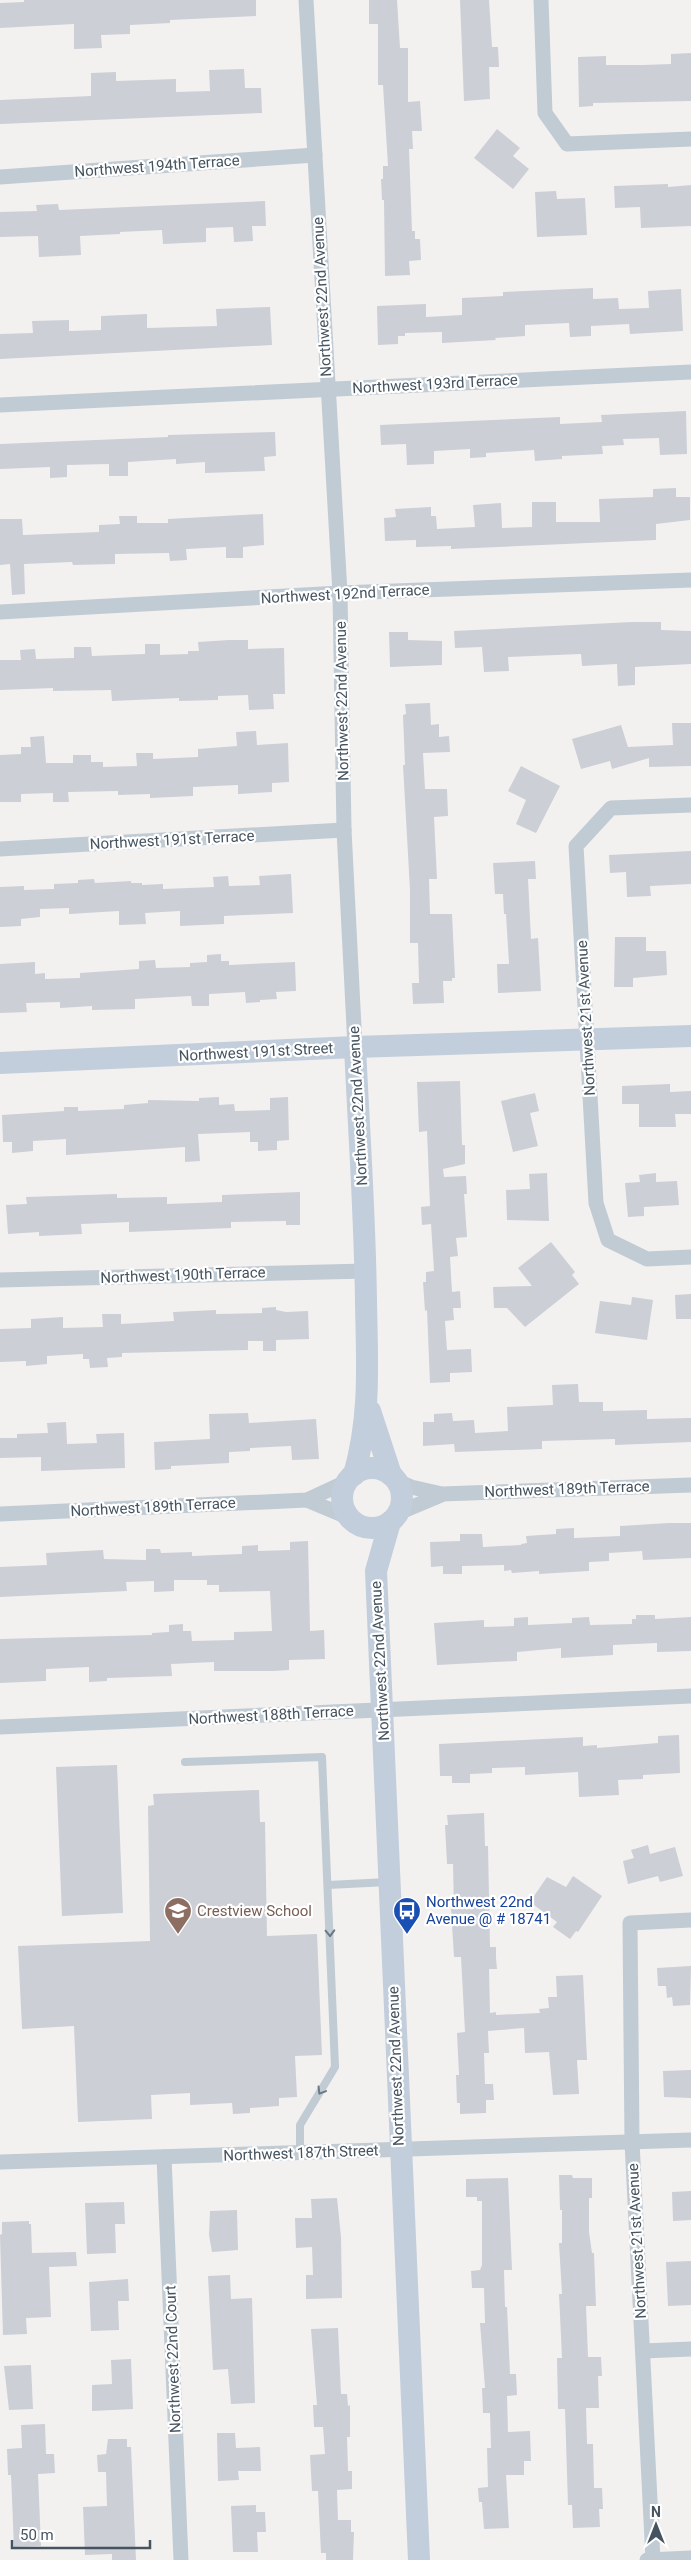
<svg xmlns="http://www.w3.org/2000/svg" width="691" height="2560" font-family="Roboto,sans-serif">
<rect width="100%" height="100%" fill="#f3f0f0"/>
<g fill="#cccfd6">
<path d="M24,0H256V16L170,20V23L130,25V34L101,35L102,48L74,49V24L0,28V3L24,2Z"/>
<path d="M369,0H397L400,48H408V102L420,101L422,131H412L413,149H409L412,231H415V239H420L421,260L409,261L410,275L385,276L384,200H382L381,179H383V166H388L383,85H378V24H369Z"/>
<path d="M460,0H489L492,47H498L499,67H489L490,99L464,101Z"/>
<path d="M691,53V101L593,103V106L579,107L578,57L606,56V65H643L671,64V54Z"/>
<path d="M244,69L245,88H261L262,113L0,124V100L91,96V73L116,72V81L176,79V92L210,91L209,70Z"/>
<path d="M497,129L520,148L513,156L529,169L513,189L474,158Z"/>
<path d="M668,184V187L691,185V226L641,228L640,207L615,208L614,186Z"/>
<path d="M556,191L557,199L585,198L587,235L537,237L535,192Z"/>
<path d="M265,201L266,226H252L253,241L234,242L233,227L206,228V242L163,244L162,230L120,232V234L80,236L81,255L39,257L38,236L0,237V212L37,211L36,205L58,204L59,210Z"/>
<path d="M593,288V299L618,298L619,309L649,308L648,291L681,289L683,331L630,334L629,324L591,326V336L570,337L569,323L525,325V336L495,338L496,340L442,343V332L405,333V336H398V344L378,345L377,306L426,304V317L462,315V298L503,296V292Z"/>
<path d="M270,307L272,345L0,359V334L33,333L32,321L69,320V331L101,330V316L147,314V328L217,326L216,309Z"/>
<path d="M686,411L687,454L660,455L659,438L623,439L624,445L602,446L603,454L562,456V459L535,461L534,450L486,453V457L470,458V449L434,451V464L407,465L406,444L381,445L380,425L560,417V424L602,422L601,415Z"/>
<path d="M275,432L276,456L264,457L265,471L205,473V462L176,464V459L128,462V476H109V464L67,465V477L50,478V467L0,469V444L168,437V435Z"/>
<path d="M676,488V497H690V520L656,524V540L451,549V546L416,547V540L385,541L384,518L396,517L395,509L431,507V516H436L437,529L475,527L473,505L501,503L502,528L532,527V502H556V522H600L599,499L653,497V489Z"/>
<path d="M263,514L264,545L243,547V558H226V547L186,549L187,560L170,561L169,553L115,554V564L73,565L72,562L24,564L25,594L12,595L10,564L0,565V519H22L23,535L99,532V525L120,524L119,516H137V523H168V519Z"/>
<path d="M632,622H661V630L691,631V664L635,667V685L618,686L617,664L582,666L581,654L508,657L509,671L484,672L482,647L455,648L454,631Z"/>
<path d="M389,632H408V640L442,641V665L390,667Z"/>
<path d="M229,640H248V649L284,648L285,694H273L274,709L249,710L248,695L218,696V700L179,701V698L112,701L111,690L53,691V688L0,690V660H21L20,650L35,649L36,659L74,658V647H91L92,656L145,654V644H160V655L188,654V651H199L198,642Z"/>
<path d="M430,703L431,725L439,724V737L449,736L450,752L423,753L425,789H447L448,816L434,817L437,879H429L430,914H452L455,978H452V981H443L444,1003L413,1004L412,983H419L418,943H410V890L403,765H405L403,715L406,714L405,704Z"/>
<path d="M672,723H691V766L649,767V758L612,769L610,761L581,769L572,739L621,725L628,747L673,745Z"/>
<path d="M256,731L257,745L288,743L289,782L272,783V792L238,794V785L193,787V796L150,798V794L118,795V791L68,792L69,802H53V793L21,794V802H0V755L21,754V747H31L30,737L44,736L46,763H73V755H91V762H103V767L137,766L136,753H153V759L198,757V749L237,746L236,732Z"/>
<path d="M521,766L560,786L536,833L516,824L526,800L508,791Z"/>
<path d="M691,851V884L650,886L651,896L627,897L626,872L610,873L609,855Z"/>
<path d="M535,861L536,879H528L531,939L538,938L541,991L498,993L497,964H509L506,914H504L503,894H495L493,863Z"/>
<path d="M291,874L293,913L224,916V924L180,926V911L145,913L146,924L119,925V911L69,914V908L40,909V917L21,919V926L0,927V887L24,886V890L54,889V884L78,883V880L94,879L95,883L131,881V883H142V885L163,884V889L214,887L213,877L228,876L229,886L260,885L259,876Z"/>
<path d="M615,937H646V951H666L667,975L633,978V987H614Z"/>
<path d="M221,954V961H229V965L295,962L296,991L276,992L277,999L260,1000V1002L246,1003L245,992L209,994V1006H192L191,996L135,999V1009L92,1010V1006L60,1008V1002L26,1003L27,1012L0,1013V964L35,962V974L45,973V979L80,978V973L139,969V961L155,960L156,968L190,967V963L207,962V955Z"/>
<path d="M460,1081L462,1145H465V1164L443,1169L444,1177L466,1176L467,1194H464L467,1237L456,1238L458,1256L450,1257L452,1292L460,1291L461,1308H453L454,1320L445,1321L447,1350L471,1349L472,1372L450,1373V1382L430,1383L427,1310L425,1311L423,1282H426V1272L434,1271L431,1224L422,1225L421,1207L430,1206L427,1131L419,1132L417,1082Z"/>
<path d="M670,1084V1092L691,1091V1114H675L676,1127H639V1104H622V1086Z"/>
<path d="M535,1093L539,1111L530,1113L538,1146L513,1152L501,1101Z"/>
<path d="M219,1097V1105L234,1104L235,1111L270,1110V1098L288,1097L289,1140L277,1141V1150L258,1151V1142H250V1132L198,1134L200,1161L185,1162V1147L66,1155V1139L33,1141V1151L12,1153V1142H3L2,1115L64,1111V1107H78V1111L124,1109V1105L148,1103V1100L199,1101V1098Z"/>
<path d="M547,1173L549,1221L507,1220L506,1190L530,1189L529,1174Z"/>
<path d="M656,1173V1182L677,1181L679,1205L644,1207V1216L628,1217L625,1183L640,1182L639,1175Z"/>
<path d="M300,1192V1225H286V1221L231,1222V1228L129,1232V1222L81,1224L82,1234L39,1236V1232L8,1234L6,1205L27,1204L26,1197L117,1194V1198L167,1197V1204L222,1202V1195Z"/>
<path d="M551,1242L575,1272L572,1275L579,1284L525,1327L507,1308H494L493,1287L532,1286L518,1268Z"/>
<path d="M691,1294V1319H676L675,1295Z"/>
<path d="M632,1297L653,1300L647,1340L595,1333L600,1301L631,1305Z"/>
<path d="M276,1307V1310L286,1312L308,1311L309,1339L276,1340V1351H263V1341H248V1350L122,1353V1357L107,1358L108,1367L90,1368L89,1359H83V1354L47,1356V1364L26,1366V1361L0,1362V1329L31,1328V1319L63,1317V1328L103,1327L102,1314H121V1324L174,1321L173,1312L216,1310V1314L262,1313V1308Z"/>
<path d="M578,1384L579,1402H603V1411L647,1410V1419L691,1418V1442L615,1445V1439L542,1441V1449L455,1452L454,1444L423,1446V1422H434V1414L452,1413L453,1421L474,1420L475,1433L508,1431L507,1407L553,1405L552,1385Z"/>
<path d="M248,1413L249,1423L316,1419L319,1459L292,1460L291,1446L250,1448V1451L229,1452V1463L171,1466V1469L155,1470L154,1442L210,1439L209,1414Z"/>
<path d="M66,1422L67,1444L97,1443L96,1434L124,1433L125,1468L41,1471V1457L0,1458V1438H17V1434L48,1433L47,1423Z"/>
<path d="M669,1523H691V1558L643,1560L642,1551L609,1553V1561L589,1562V1571L539,1574V1571L512,1573L511,1570L504,1571V1565L462,1566V1574H443V1566L431,1567L430,1542L460,1541V1534H482L483,1547L521,1545V1544L527,1543L526,1536L556,1534V1529L574,1528V1538L620,1536V1526Z"/>
<path d="M308,1541L310,1631L324,1630L325,1659L289,1660V1670L274,1671H214V1662L171,1664L172,1676L107,1678V1681L89,1682V1667L46,1669V1681L0,1683V1639L152,1635V1633L169,1632V1625L183,1624V1631H191L192,1641L234,1640V1632L272,1631L270,1591L219,1592V1585H207V1580H174V1591L154,1592V1581L126,1582L127,1591L0,1597V1567L47,1565L46,1553L103,1550L104,1559L146,1560V1549H160L161,1553L192,1552V1556L242,1554V1546L258,1545V1551L290,1550V1542Z"/>
<path d="M636,1615H655V1619L691,1617V1651L657,1652V1643L613,1645V1655L561,1658V1648L517,1652V1661L437,1665L434,1623L484,1620V1627L514,1626V1618L528,1617V1625L572,1623V1618L589,1617L590,1625L632,1624V1619H636Z"/>
<path d="M679,1735L680,1773L643,1775V1779L618,1780L619,1795L579,1797L578,1772L525,1775V1767L492,1768V1773L470,1774V1783H452V1776H440L439,1744L583,1737V1746L597,1745V1748L658,1743V1736Z"/>
<path d="M117,1765L123,1913L62,1916L56,1767Z"/>
<path d="M259,1790L260,1822H265L267,1936L317,1934L322,2055L295,2056L297,2097L279,2098V2106L250,2108V2113L233,2114L232,2103L190,2105V2093L151,2095L152,2119L78,2122L74,2026L22,2029L18,1946L150,1941L148,1806L154,1805L153,1794Z"/>
<path d="M484,1813L485,1846H488L490,1947H496V1958L497,1969H489L490,2013L496,2012V2015L540,2013L539,2009L549,2008L548,1997H557L556,1976L583,1975L587,2060H577L579,2094L553,2095L549,2052L525,2053L524,2028L488,2031L489,2053H484L485,2084H493L494,2100H486V2113L460,2114V2103H457L456,2075H459L457,2033L465,2032L461,1957H454L451,1909H454L453,1864H447L445,1825H448L447,1815Z"/>
<path d="M648,1845L650,1854L675,1847L683,1876L660,1882L658,1876L628,1884L623,1861L634,1858L631,1850Z"/>
<path d="M573,1876L602,1896L578,1932L576,1931L570,1939L553,1927L557,1922L530,1902L547,1877L566,1887Z"/>
<path d="M691,1966L690,2005L673,2006L672,1997L667,1998L666,1986H658L657,1968Z"/>
<path d="M691,2070V2098L664,2097L663,2071Z"/>
<path d="M559,2175H572L573,2178H592V2198H589V2232L592,2253H594L596,2306H586L588,2357H601L602,2376H598L599,2408H586L587,2444H593L594,2488H602L603,2509H599L600,2527L573,2528L572,2505H568L565,2409H558L557,2358H562L559,2294H562L559,2243H562V2210H560Z"/>
<path d="M508,2178L512,2270H504L505,2307H507L510,2374H516L517,2395L507,2396L508,2432L530,2431L531,2461H524V2475H506L509,2528L484,2529L482,2502H479L478,2488L488,2487L487,2448H491L490,2413H483L482,2388H485L480,2323H485L484,2288H472L471,2271L480,2270L482,2265V2201H477V2197H466V2179Z"/>
<path d="M691,2191V2220L673,2221L672,2192Z"/>
<path d="M337,2198L341,2237L342,2298L306,2299V2275H313L312,2247L296,2248L295,2218H312L311,2199Z"/>
<path d="M124,2202L125,2224H115L116,2253L87,2254L85,2203Z"/>
<path d="M237,2210L238,2250L212,2252L209,2235L210,2211Z"/>
<path d="M29,2221V2224H31L32,2253L76,2252L77,2266L49,2267L51,2317L26,2318L27,2334L3,2335L0,2235L2,2234V2222Z"/>
<path d="M691,2261V2305L668,2306L666,2262Z"/>
<path d="M230,2275L231,2299L252,2298L255,2403L231,2404L228,2369L213,2370L208,2276Z"/>
<path d="M128,2279L129,2301H118L119,2330L91,2331L89,2282Z"/>
<path d="M338,2328L341,2394H347L348,2406L350,2405V2437H347L348,2471H352V2489L337,2490L338,2520H351V2532H354L353,2560H326V2553H321L318,2491H312L310,2455L325,2454L323,2427H314L313,2405H317L311,2329Z"/>
<path d="M131,2359L133,2409L92,2411V2385L112,2384L111,2360Z"/>
<path d="M31,2365L33,2409L9,2410L4,2366Z"/>
<path d="M45,2424L46,2454H54L55,2473L38,2474L41,2546L14,2547L11,2475H8L7,2449L22,2448L21,2425Z"/>
<path d="M217,2433H235L236,2448L260,2447L261,2471H238L239,2480L218,2481Z"/>
<path d="M108,2439H127V2447H131L136,2560H112V2554L85,2555L83,2507L107,2506L106,2472H98L97,2455L106,2454Z"/>
<path d="M256,2505V2512H265L266,2532H257L258,2552H233L231,2506Z"/>
</g>
<g fill="none" stroke-linecap="round" stroke-linejoin="round">
<g stroke="#c0cbd4" stroke-width="8">
<path d="M185,1762L322,1757L335,2067L300,2125V2152"/>
<path d="M328,1885L388,1882"/>
</g>
<g stroke="#c0cbd4" stroke-width="15">
<path d="M306,0L340,593L344,830L355,1047"/>
<path d="M541,0L545,113L567,144L691,139"/>
<path d="M0,177L315,155"/>
<path d="M0,405L691,372"/>
<path d="M0,612L340,593L691,580"/>
<path d="M691,805L611,808L576,846L596,1203L608,1240L647,1259L691,1257"/>
<path d="M0,849L344,830"/>
<path d="M0,1280L366,1271"/>
<path d="M397,1481L411,1487L442,1494L691,1485"/>
<path d="M307,1500L350,1518"/>
<path d="M398,1513L441,1495"/>
<path d="M0,1514L307,1500L348,1481"/>
<path d="M0,1727L691,1696"/>
<path d="M164,2157L181,2560"/>
<path d="M0,2162L691,2140"/>
<path d="M643,2351L691,2349"/>
<path d="M647,2560L691,2558"/>
<path d="M653,2560L632,2142L630,1923L691,1920"/>
</g>
<g stroke="#c2cedb" stroke-width="22">
<path d="M0,1063L355,1047L691,1036"/>
<path d="M370,1411L391,1475"/>
<circle cx="372" cy="1498" r="30"/>
<path d="M354,1475C371,1415 367,1363 366,1302C365,1217 359,1132 355,1047"/>
<path d="M390,1522L376,1571L419,2560"/>
</g>
</g>
<defs><path id="oneway-chevron" d="M-2-3.5L2.5 0L-2 3.5" fill="none" stroke-width="1.6" stroke-linecap="round" stroke-linejoin="round" transform="scale(1.25)"/></defs>
<g stroke="#6b7883">
<use href="#oneway-chevron" transform="translate(330 1933) rotate(88)"/>
<use href="#oneway-chevron" transform="translate(321 2091) rotate(121)"/>
</g>
<defs>
<symbol id="school-pin" viewBox="-11 -11 22 30"><path d="M0 17L-7.5 6A9.5 9.5 0 1 1 7.5 6Z" fill="#8d6e63" stroke="#fff"/><path d="M0-5L7-2L0 1L-7-2ZM-4 1L0 2.5L4 1V4Q0 6-4 4Z" fill="#fff"/></symbol>
<symbol id="bus-pin" viewBox="-11 -11 22 30"><path d="M0 17L-7.5 6A9.5 9.5 0 1 1 7.5 6Z" fill="#1a4fb4" stroke="#fff"/><path d="M-5-6H5V4H4V6H2V4H-2V6H-4V4H-5ZM-3.5-4V0h7V-4ZM-3.5 1.2v1.5H-2V1.2ZM2 1.2v1.5H3.5V1.2Z" fill="#fff"/></symbol>
</defs>
<g fill-rule="evenodd">
<use href="#school-pin" x="162" y="1895" width="32" height="43"/>
<use href="#bus-pin" x="391" y="1895" width="32" height="43"/>
</g>
<g text-anchor="middle" dominant-baseline="central" stroke-width="4.5" stroke-linejoin="round" paint-order="stroke">
<g font-size="15" fill="#465460" stroke="#fff">
<text transform="translate(157 166) rotate(-4)">Northwest 194th Terrace</text>
<text transform="translate(322 297) rotate(-93)">Northwest 22nd Avenue</text>
<text transform="translate(435 384) rotate(-3)">Northwest 193rd Terrace</text>
<text transform="translate(345 594) rotate(-3)">Northwest 192nd Terrace</text>
<text transform="translate(342 701) rotate(-91)">Northwest 22nd Avenue</text>
<text transform="translate(172 840) rotate(-3)">Northwest 191st Terrace</text>
<text transform="translate(586 1018) rotate(-93)">Northwest 21st Avenue</text>
<text transform="translate(256 1052) rotate(-3)">Northwest 191st Street</text>
<text transform="translate(358 1106) rotate(-93)">Northwest 22nd Avenue</text>
<text transform="translate(183 1275) rotate(-2)">Northwest 190th Terrace</text>
<text transform="translate(567 1489) rotate(-2)">Northwest 189th Terrace</text>
<text transform="translate(153 1507) rotate(-3)">Northwest 189th Terrace</text>
<text transform="translate(380 1661) rotate(-93)">Northwest 22nd Avenue</text>
<text transform="translate(271 1715) rotate(-3)">Northwest 188th Terrace</text>
<text transform="translate(396 2066) rotate(-92)">Northwest 22nd Avenue</text>
<text transform="translate(301 2153) rotate(-2)">Northwest 187th Street</text>
<text transform="translate(637 2241) rotate(-93)">Northwest 21st Avenue</text>
<text transform="translate(173 2359) rotate(-92)">Northwest 22nd Court</text>
</g>
<g font-size="15" fill="#164399" stroke="#fff" text-anchor="start">
<text x="426" y="1902">Northwest 22nd<tspan x="426" dy="17">Avenue @ # 18741</tspan></text>
</g>
<g font-size="15" fill="#785e54" stroke="#fff" text-anchor="start">
<text x="197" y="1911">Crestview School</text>
</g>
</g>
<g transform="translate(656 2525)" stroke="#ffffff" stroke-width="4" paint-order="stroke">
<path d="M0-4L9 19L0 12L-9 19Z" fill="#465460"/>
<text y="-8" font-size="14" font-weight="bold" text-anchor="middle" fill="#465460">N</text>
</g>
<path d="M12 2540v8h138v-8" fill="none" stroke="#465460" stroke-width="2.5"/>
<text x="20" y="2540" font-size="15" fill="#465460" stroke="#ffffff" stroke-width="4" paint-order="stroke">50 m</text>
</svg>
